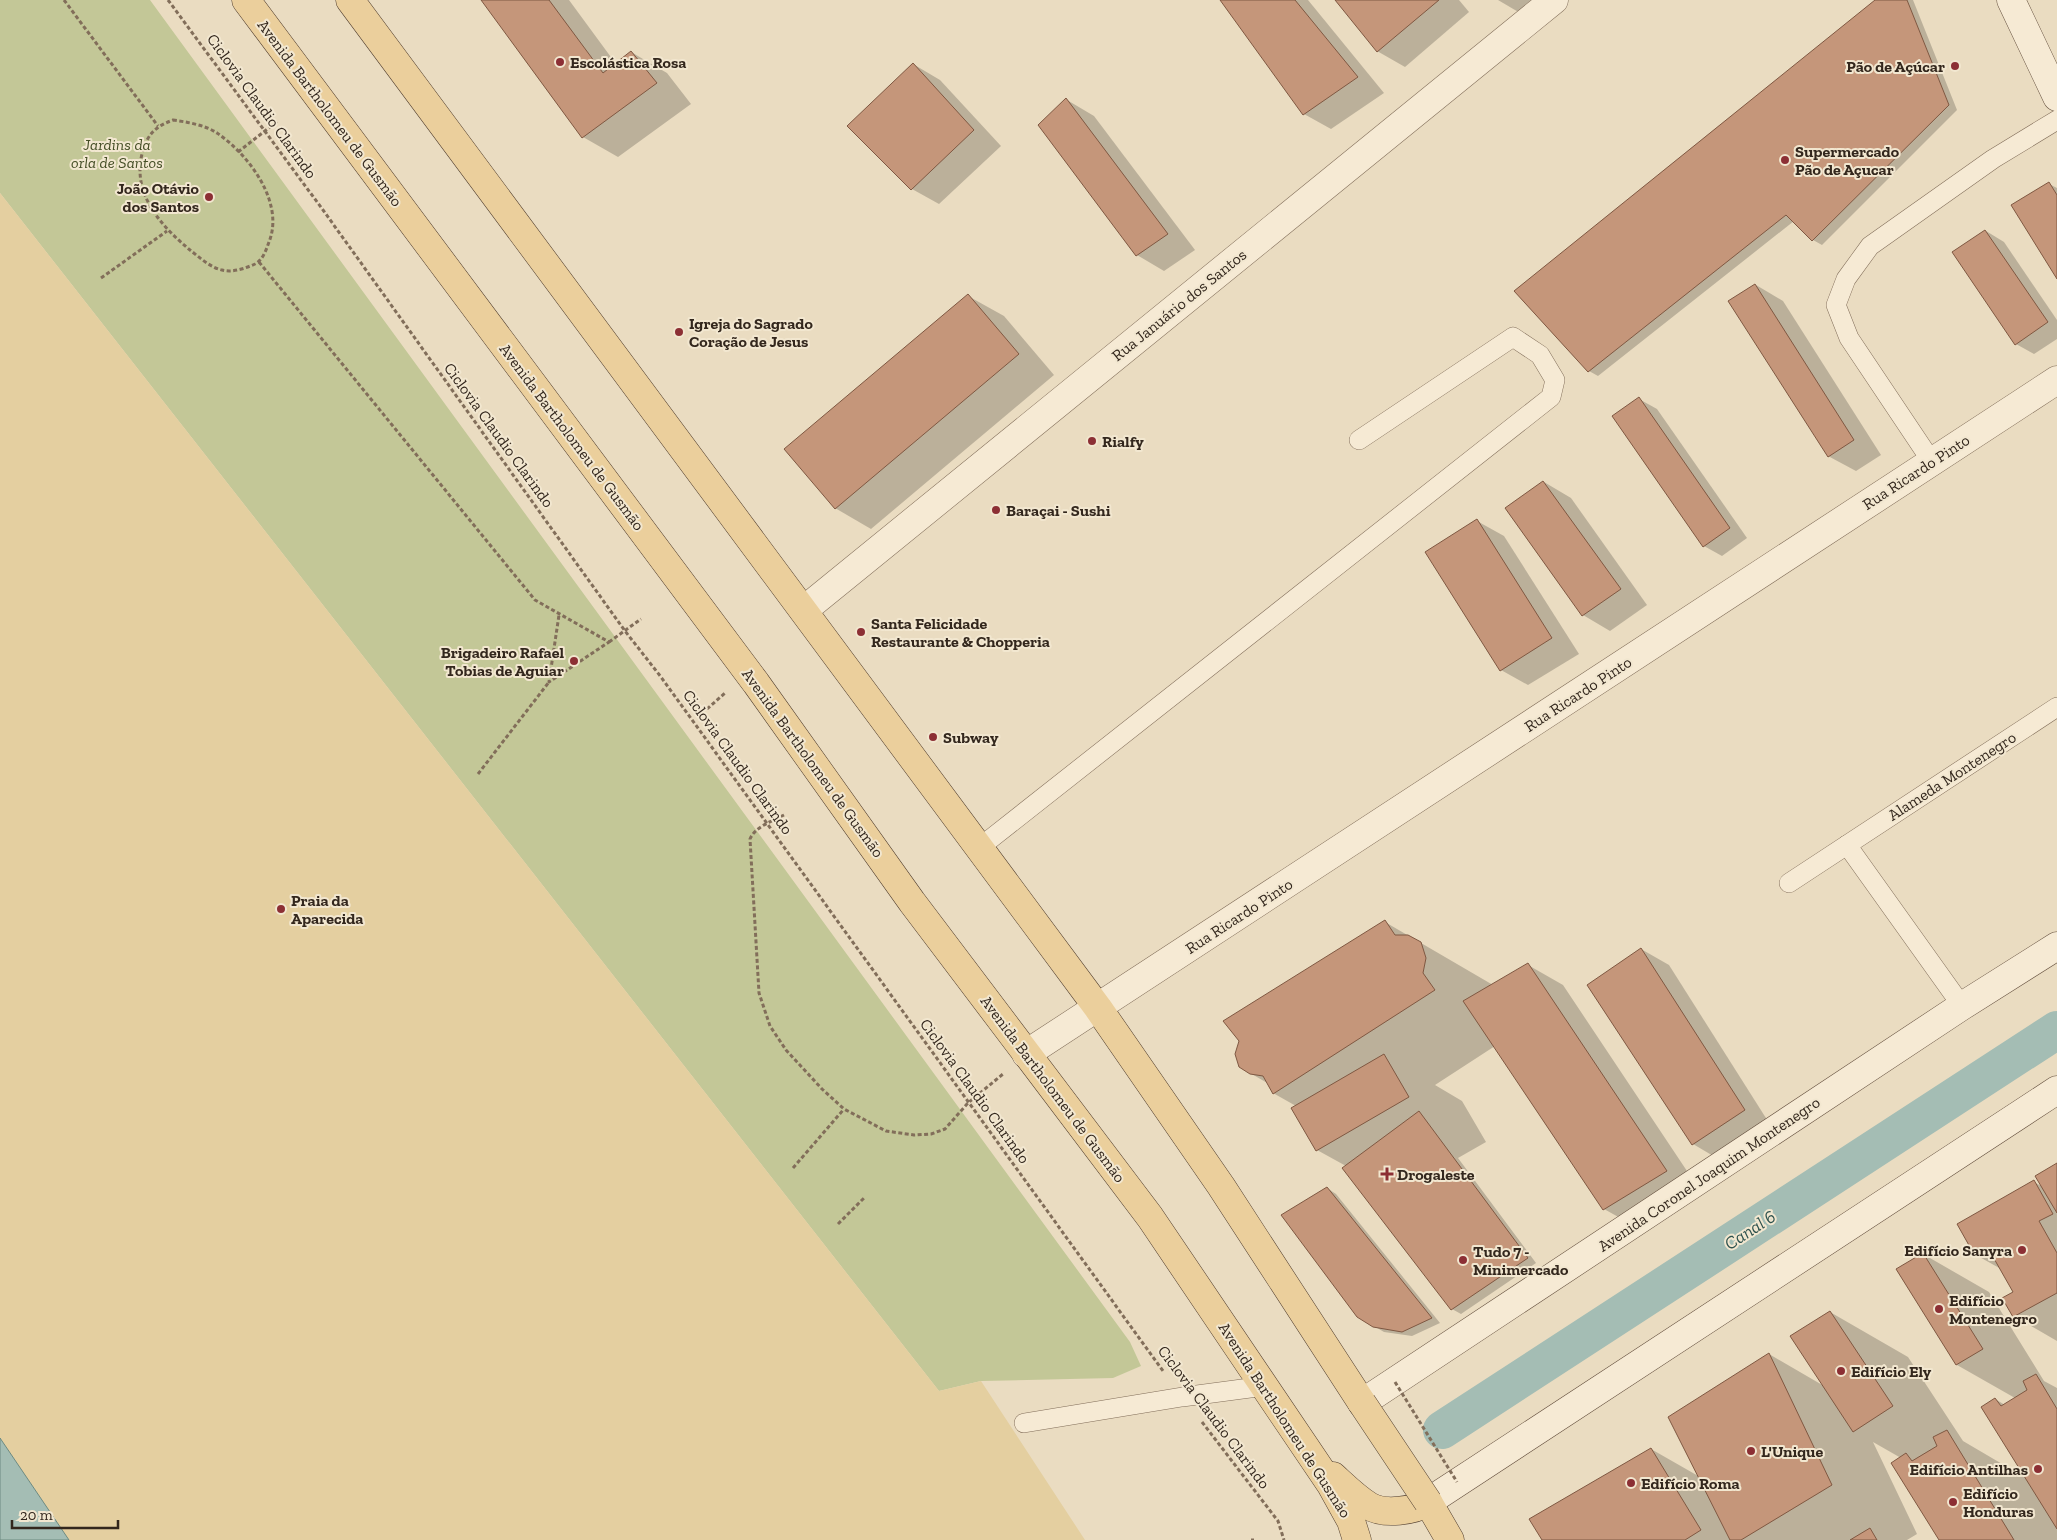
<svg xmlns="http://www.w3.org/2000/svg" width="2057" height="1540" font-family="'Zilla Slab',serif">
<rect width="100%" height="100%" fill="#eadcc1"/>
<path fill="#c3c797" d="M0,0H150L1130,1342L1141,1366L1113,1378L981,1381L939,1391L0,193Z"/>
<path fill="#e4cfa0" d="M0,193L939,1391L981,1381L1085,1540H69L0,1438Z"/>
<path fill="#a4bdb4" stroke="#6c8a81" d="M0,1438L69,1540H0Z"/>
<g fill="#0003">
<path d="M482,0H569L616,64L631,52L667,73L691,104L618,157L583,137Z"/>
<path d="M1222,0H1308L1384,93L1331,129L1304,114Z"/>
<path d="M1337,0H1459L1469,12L1405,67L1377,51Z"/>
<path d="M1498,0H1568L1539,24Z"/>
<path d="M1877,0H1913L1957,110L1822,245L1813,240L1794,221L1598,376L1589,371Z"/>
<path d="M913,64L940,80L1001,146L939,204L912,189Z"/>
<path d="M1067,100L1094,116L1195,250L1164,271L1137,255Z"/>
<path d="M2049,184L2057,188V277Z"/>
<path d="M1986,231L2004,242L2057,320V339L2034,354L2016,344Z"/>
<path d="M1756,285L1783,301L1881,455L1856,471L1828,456Z"/>
<path d="M968,296L1004,316L1054,375L871,529L835,508Z"/>
<path d="M1639,399L1657,409L1747,538L1722,556L1704,546Z"/>
<path d="M1544,482L1571,498L1647,605L1610,631L1583,615Z"/>
<path d="M1477,521L1504,536L1579,654L1528,685L1501,670Z"/>
<path d="M1385,922L1493,985L1528,965L1563,985L1701,1192L1640,1229L1604,1209L1495,1046L1435,1085L1462,1101L1486,1142L1458,1158L1536,1263L1461,1314L1452,1309L1343,1168L1346,1166L1317,1150L1296,1106L1273,1093L1269,1084L1250,1073Z"/>
<path d="M1641,949L1669,965L1771,1126L1720,1160L1693,1144L1588,986Z"/>
<path d="M2057,1164V1341L2014,1316L2004,1298L2014,1293L2001,1269L1976,1255L2034,1182L2043,1187Z"/>
<path d="M1327,1188L1336,1194L1440,1323L1412,1336L1384,1332L1357,1316Z"/>
<path d="M1923,1254L1989,1292L2044,1381L2057,1388V1540H1940L1901,1458L1873,1442L1917,1534L1907,1540H1544L1651,1449L1700,1477L1769,1354L1824,1386L1830,1312L1908,1357L1963,1441L2026,1478L1995,1399L2005,1405L2015,1398L1957,1365Z"/>
</g>
<g fill="none" stroke-linecap="round" stroke-linejoin="round">
<path stroke="#a4bdb4" stroke-width="38" d="M1442,1430L2057,1030"/>
</g>
<g fill="#c5967a" stroke="#7f5842">
<path d="M481,0H549L603,73L631,51L657,83L582,138Z"/>
<path d="M1220,0H1295L1358,77L1303,115Z"/>
<path d="M1335,0H1439L1377,52Z"/>
<path d="M1875,0H1907L1949,105L1812,241L1786,215L1588,372L1514,291Z"/>
<path d="M913,63L974,130L911,190L847,126Z"/>
<path d="M1066,98L1168,234L1136,256L1038,125Z"/>
<path d="M2049,182L2057,195V279L2011,205Z"/>
<path d="M1985,230L2048,322L2015,345L1952,252Z"/>
<path d="M1755,284L1854,440L1828,457L1728,301Z"/>
<path d="M968,294L1019,354L835,509L784,449Z"/>
<path d="M1639,397L1730,528L1703,547L1612,416Z"/>
<path d="M1543,481L1621,589L1582,616L1505,508Z"/>
<path d="M1477,519L1552,638L1500,671L1425,552Z"/>
<path d="M1385,920L1395,935H1408L1421,942L1426,958L1423,973L1435,990L1273,1094L1263,1076L1250,1074L1239,1067L1235,1054L1239,1041L1223,1021Z"/>
<path d="M1641,948L1745,1110L1692,1145L1587,985Z"/>
<path d="M1528,963L1667,1171L1603,1210L1463,1001Z"/>
<path d="M1384,1054L1409,1097L1316,1151L1291,1108Z"/>
<path d="M1419,1111L1528,1258L1451,1310L1342,1168Z"/>
<path d="M2057,1163V1213L2035,1176Z"/>
<path d="M2034,1180L2053,1214L2039,1221L2057,1253V1293L2013,1317L2002,1298L2013,1292L1988,1248L1975,1256L1957,1224Z"/>
<path d="M1327,1187L1432,1318L1402,1332L1373,1327L1357,1317L1281,1215Z"/>
<path d="M1923,1253L1983,1349L1956,1365L1896,1269Z"/>
<path d="M1830,1311L1893,1406L1853,1432L1790,1336Z"/>
<path d="M1769,1353L1832,1485L1741,1540H1730L1668,1417Z"/>
<path d="M2036,1374L2057,1409V1529L1981,1407L1995,1398L2001,1406L2027,1390L2023,1381Z"/>
<path d="M1947,1430L2014,1540H1939L1891,1463L1906,1453L1912,1461L1937,1446L1933,1437Z"/>
<path d="M1651,1448L1701,1530L1685,1540H1542L1529,1519Z"/>
<path d="M1870,1528L1877,1540H1850Z"/>
</g>
<g fill="none" stroke-linecap="round" stroke-linejoin="round">
<defs>
<g id="lane">
<path d="M1932,462L1849,338L1836,305L1846,279L1870,246L1993,159L2057,120"/>
<path d="M1847,845L1962,1006"/>
<path d="M979,848L1551,397L1555,380L1540,355L1513,337L1359,440"/>
<path d="M1789,883L2057,707"/>
<path d="M1024,1423L1182,1397L1265,1386"/>
</g>
<g id="street">
<path d="M804,610L1554,0"/>
<path d="M1026,1054L2057,380"/>
</g>
<g id="secondary">
<path d="M2011,0L2057,97"/>
<path d="M1362,1403L1962,1006L2057,946"/>
<path d="M1428,1502L2057,1090"/>
</g>
<g id="primary">
<path d="M246,0L756,683L912,902L1150,1217L1331,1485L1351,1521L1357,1540"/>
<path d="M350,0L1098,1008L1221,1186L1362,1403"/>
<path d="M1333,1476C1344,1486 1356,1498 1369,1506C1384,1515 1414,1511 1428,1502L1450,1540"/>
</g>
</defs>
<use href="#lane" stroke="#826e5a" stroke-width="20"/>
<use href="#street" stroke="#826e5a" stroke-width="29"/>
<use href="#secondary" stroke="#644f3e" stroke-width="29"/>
<use href="#primary" stroke="#503d2e" stroke-width="29"/>
<g stroke="#826e5a" stroke-width="3" stroke-dasharray="4 2.5" stroke-linecap="butt">
<path d="M64,0L158,126"/>
<path d="M168,0L323,210L625,631L661,677L1163,1371"/>
<path d="M173,120C187,122 205,125 217,133C248,154 285,202 269,242C266,250 263,260 255,264C246,268 233,273 222,270C211,268 199,257 190,250C161,226 132,194 142,154C147,135 154,127 173,120Z"/>
<path d="M238,152L279,120"/>
<path d="M259,262L535,600L609,642L549,682L559,615"/>
<path d="M101,278L167,231"/>
<path d="M609,642L641,619"/>
<path d="M707,709L725,693"/>
<path d="M478,774L549,682"/>
<path d="M784,815C772,821 755,827 750,839L759,993L770,1026L786,1050L822,1089L844,1109L886,1131L914,1135L931,1134L945,1129L968,1103L1003,1074"/>
<path d="M793,1168L844,1109"/>
<path d="M838,1224L865,1197"/>
<path d="M1202,1422L1278,1521L1284,1540"/>
<path d="M1251,1540H1254"/>
</g>
<use href="#lane" stroke="#f6ead4" stroke-width="19"/>
<use href="#street" stroke="#f6ead4" stroke-width="28"/>
<use href="#secondary" stroke="#f6ead4" stroke-width="28"/>
<use href="#primary" stroke="#ebcf9c" stroke-width="28"/>
<defs>
<path id="primary-bridge" d="M1362,1403L1428,1502"/>
</defs>
<use href="#primary-bridge" stroke="#503d2e" stroke-width="29" stroke-linecap="butt"/>
<path stroke="#826e5a" stroke-width="3" stroke-dasharray="4 2.5" stroke-linecap="butt" d="M1395,1382L1457,1482"/>
<use href="#primary-bridge" stroke="#ebcf9c" stroke-width="28"/>
</g>
<g fill="#8c2f34" stroke="#f2e7d0" stroke-width="2">
<circle cx="560" cy="62" r="5"/>
<circle cx="1955" cy="66" r="5"/>
<circle cx="1785" cy="160" r="5"/>
<circle cx="209" cy="197" r="5"/>
<circle cx="679" cy="332" r="5"/>
<circle cx="1092" cy="441" r="5"/>
<circle cx="996" cy="510" r="5"/>
<circle cx="861" cy="632" r="5"/>
<circle cx="574" cy="661" r="5"/>
<circle cx="933" cy="737" r="5"/>
<circle cx="281" cy="909" r="5"/>
<path d="M1384.5 1166.5h5v5h5v5h-5v5h-5v-5h-5v-5h5z"/>
<circle cx="2022" cy="1250" r="5"/>
<circle cx="1463" cy="1260" r="5"/>
<circle cx="1939" cy="1309" r="5"/>
<circle cx="1841" cy="1371" r="5"/>
<circle cx="1751" cy="1451" r="5"/>
<circle cx="2038" cy="1469" r="5"/>
<circle cx="1631" cy="1483" r="5"/>
<circle cx="1953" cy="1502" r="5"/>
</g>
<g text-anchor="middle" dominant-baseline="central" stroke-width="4" stroke-linejoin="round" paint-order="stroke">
<g font-size="16" font-weight="bold" fill="#33271d" stroke="#f2e7d0" text-anchor="start">
<text x="570" y="62">Escolástica Rosa</text>
<text x="1945" y="66" text-anchor="end">Pão de Açúcar</text>
<text x="1795" y="151">Supermercado<tspan x="1795" dy="18">Pão de Açucar</tspan></text>
<text x="199" y="188" text-anchor="end">João Otávio<tspan x="199" dy="18">dos Santos</tspan></text>
<text x="689" y="323">Igreja do Sagrado<tspan x="689" dy="18">Coração de Jesus</tspan></text>
<text x="1102" y="441">Rialfy</text>
<text x="1006" y="510">Baraçai - Sushi</text>
<text x="871" y="623">Santa Felicidade<tspan x="871" dy="18">Restaurante &amp; Chopperia</tspan></text>
<text x="564" y="652" text-anchor="end">Brigadeiro Rafael<tspan x="564" dy="18">Tobias de Aguiar</tspan></text>
<text x="943" y="737">Subway</text>
<text x="291" y="900">Praia da<tspan x="291" dy="18">Aparecida</tspan></text>
<text x="1397" y="1174">Drogaleste</text>
<text x="2012" y="1250" text-anchor="end">Edifício Sanyra</text>
<text x="1473" y="1251">Tudo 7 -<tspan x="1473" dy="18">Minimercado</tspan></text>
<text x="1949" y="1300">Edifício<tspan x="1949" dy="18">Montenegro</tspan></text>
<text x="1851" y="1371">Edifício Ely</text>
<text x="1761" y="1451">L'Unique</text>
<text x="2028" y="1469" text-anchor="end">Edifício Antilhas</text>
<text x="1641" y="1483">Edifício Roma</text>
<text x="1963" y="1493">Edifício<tspan x="1963" dy="18">Honduras</tspan></text>
</g>
<g font-size="16" fill="#33271d" stroke="#f2e7d0">
<text transform="translate(262 106) rotate(54)">Ciclovia Claudio Clarindo</text>
<text transform="translate(330 113) rotate(53)">Avenida Bartholomeu de Gusmão</text>
<text transform="translate(1179 305) rotate(-39)">Rua Januário dos Santos</text>
<text transform="translate(499 435) rotate(54)">Ciclovia Claudio Clarindo</text>
<text transform="translate(572 437) rotate(53)">Avenida Bartholomeu de Gusmão</text>
<text transform="translate(1916 472) rotate(-33)">Rua Ricardo Pinto</text>
<text transform="translate(1578 694) rotate(-33)">Rua Ricardo Pinto</text>
<text transform="translate(738 762) rotate(54)">Ciclovia Claudio Clarindo</text>
<text transform="translate(813 763) rotate(54)">Avenida Bartholomeu de Gusmão</text>
<text transform="translate(1952 776) rotate(-33)">Alameda Montenegro</text>
<text transform="translate(1239 916) rotate(-33)">Rua Ricardo Pinto</text>
<text transform="translate(1053 1089) rotate(53)">Avenida Bartholomeu de Gusmão</text>
<text transform="translate(975 1091) rotate(54)">Ciclovia Claudio Clarindo</text>
<text transform="translate(1709 1174) rotate(-34)">Avenida Coronel Joaquim Montenegro</text>
<text transform="translate(1214 1417) rotate(53)">Ciclovia Claudio Clarindo</text>
<text transform="translate(1285 1420) rotate(57)">Avenida Bartholomeu de Gusmão</text>
</g>
<g font-size="16" font-style="italic" fill="#454e26" stroke="#f2e7d0">
<text x="117" y="144">Jardins da<tspan x="117" dy="18">orla de Santos</tspan></text>
</g>
<g font-size="18" font-style="italic" fill="#2e524e" stroke="#f2e7d0">
<text transform="translate(1750 1230) rotate(-33)">Canal 6</text>
</g>
</g>
<path d="M12 1520v8h106v-8" fill="none" stroke="#33271d" stroke-width="2.5"/>
<text x="20" y="1520" font-size="15" fill="#33271d" stroke="#f2e7d0" stroke-width="4" paint-order="stroke">20 m</text>
</svg>
